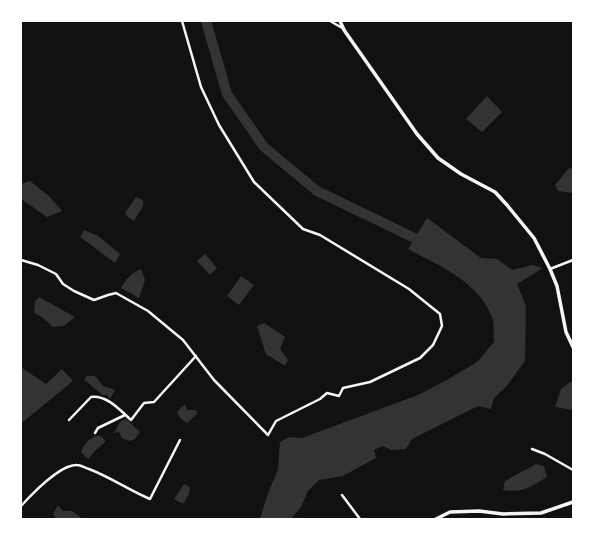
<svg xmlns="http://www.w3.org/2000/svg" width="594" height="540" font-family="Figtree,sans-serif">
<rect width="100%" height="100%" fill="#111"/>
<g fill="#333">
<path d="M487,96L502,112L482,132L466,119Z"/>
<path d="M570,167L573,171V196L572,193L558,191L555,185Z"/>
<path d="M30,181L50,197L62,211L47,217L21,199V184Z"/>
<path d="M136,197L143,200V206L134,221L128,217L125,213Z"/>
<path d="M427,218L481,258L497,259L512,270L533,265L543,268L517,284L526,306L525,361L506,387L494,398L491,409L478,406L412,439L406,449L391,450L383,446L374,450L376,458L343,476L319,480L308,491L301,507L291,519H260L267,496L278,469L280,442L289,437L302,438L418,395L447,380L477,362L494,342C493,334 495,322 491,315C477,281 438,265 408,249Z"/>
<path d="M84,230L98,236L120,254L115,263L80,237Z"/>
<path d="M205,254L217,268L210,275L197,261Z"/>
<path d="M141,269L145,280L139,298L121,288C126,279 131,273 141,269Z"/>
<path d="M241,276L254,285L239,305L227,296Z"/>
<path d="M39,297L75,317L64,326L53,327L42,317L34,313L35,302Z"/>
<path d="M264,323L285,337L280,349L288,360L285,366L266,354L257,326Z"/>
<path d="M22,368L46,384L62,369L73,381L23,422L21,420V369Z"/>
<path d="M87,376H95L103,386L115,390L110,399L107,395H101V393C95,390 91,384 84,380Z"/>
<path d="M573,380V410L555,407L561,389Z"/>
<path d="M185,404L187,410H196L197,414L187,423L180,418L177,412Z"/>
<path d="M126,419L140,432L135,439L129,441L122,438L119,432L114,433L120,422Z"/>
<path d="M97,436H101L105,440V442L96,450L88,459L81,452C84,444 88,439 97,436Z"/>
<path d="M536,464L544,466L547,477C530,487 524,493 503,490L505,481Z"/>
<path d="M184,484L190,487L189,494L183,504L174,499Z"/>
<path d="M58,505L63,511H72L83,519H56L53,514Z"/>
</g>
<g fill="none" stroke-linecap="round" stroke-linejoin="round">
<path stroke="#333" stroke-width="10" d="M206,21L227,94L264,147L317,191L427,244"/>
<g stroke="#f5f5f5" stroke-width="2.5">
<path d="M330,21L344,29"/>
<path d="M21,260L38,265L56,274L63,284L74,291L94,300L108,295L116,293L148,311L183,340L214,380L268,435L276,421L320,399L327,393L339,396L343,388L370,382L420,358L433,345L442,326L440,314L409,289L320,235L303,229L254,182L219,125L201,87L182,21"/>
<path d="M550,269L573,260"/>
<path d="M69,420L91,397C107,395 120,410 131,420L144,403L154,402L196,356"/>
<path d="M95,433L98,428L125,415"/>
<path d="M532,449L545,454L573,470"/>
<path d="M342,495L360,519"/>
<path d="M21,506C32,494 61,464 77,465C81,465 85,468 89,469C110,477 129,490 150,499L180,440"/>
</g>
<g stroke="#f5f5f5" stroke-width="3.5">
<path d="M340,21L344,30L417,134L438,158L461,174L495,192L507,205L534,238L550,269L557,286L566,332L573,347"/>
<path d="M436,519L450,512L479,511L503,514L541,513L573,502"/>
</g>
</g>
<rect width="594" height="540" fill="none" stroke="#ffffff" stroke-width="44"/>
</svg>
